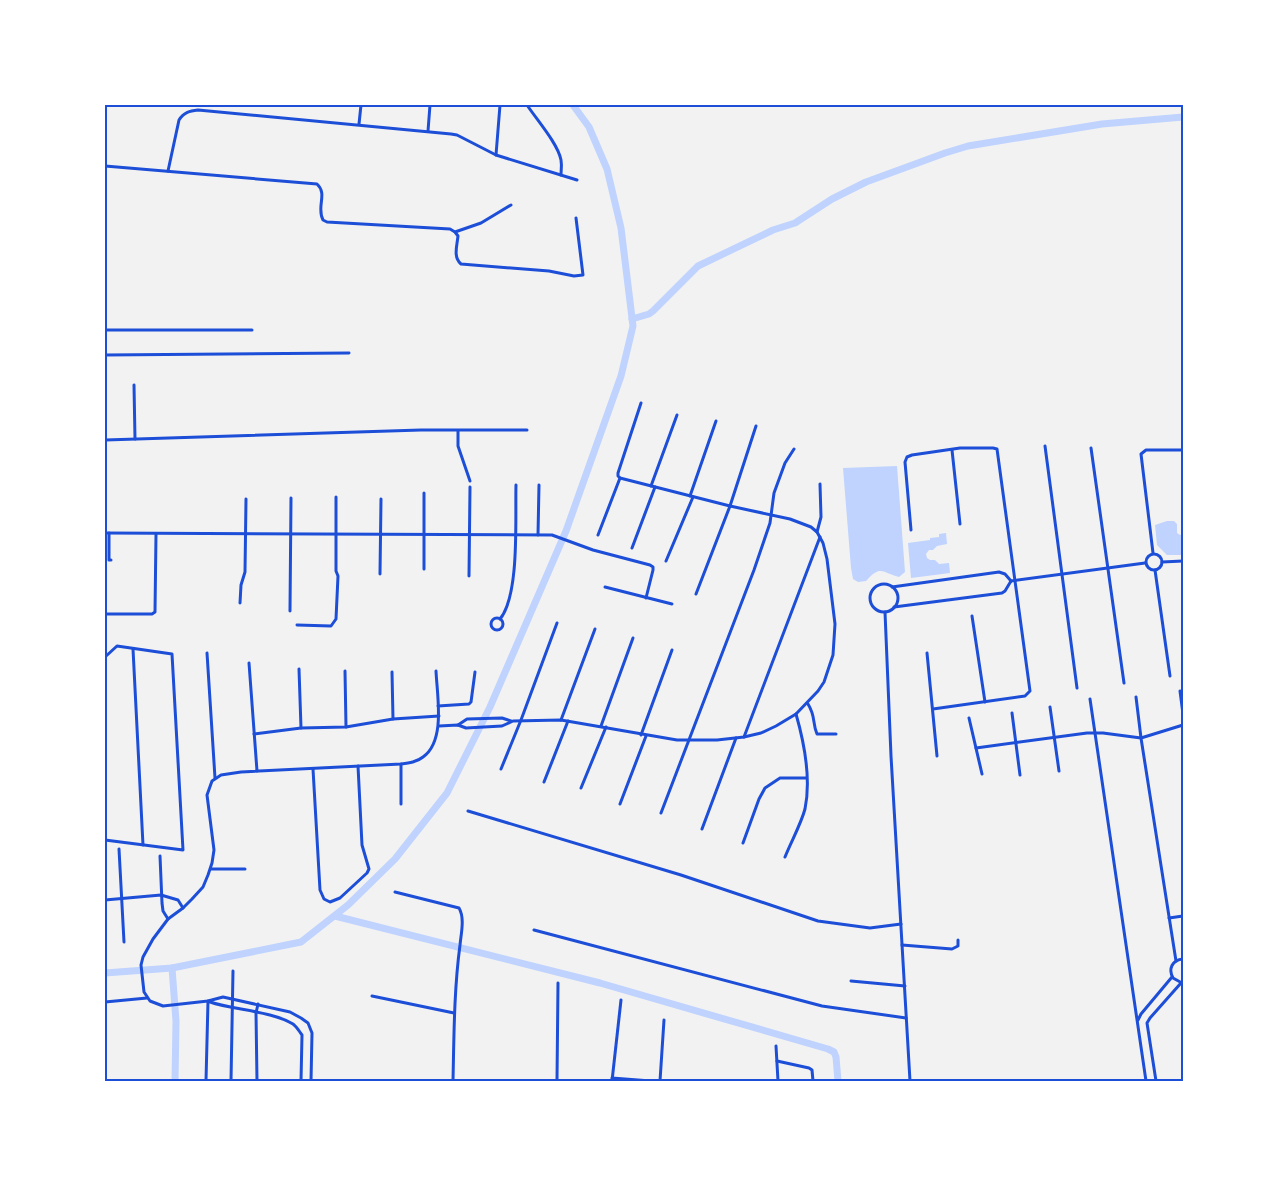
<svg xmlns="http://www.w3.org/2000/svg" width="1288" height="1186" font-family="'DM Sans',sans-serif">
<rect width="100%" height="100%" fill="#f2f2f2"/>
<g fill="#bfd3fe">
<path d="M897,466L905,572L899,577C882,573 881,564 866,581L858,582L853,579L851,568L843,468Z"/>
<path d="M1167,521H1174L1177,524V533L1180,535L1183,534V555H1167L1157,545L1155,525Z"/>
<path d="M946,533L947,544L937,546L933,550H929L926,554L927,558L930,560H935L939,564L949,563L950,573L911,578L908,543L930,540V538L939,537V534Z"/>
</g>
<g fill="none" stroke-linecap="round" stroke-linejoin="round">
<g stroke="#bfd3fe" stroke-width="7">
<path d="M632,319L649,314L653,311L698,266L773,230L795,223L832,199L866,182L945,153L968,146L1102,124L1183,117"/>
<path d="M335,916L600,983L828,1049L834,1052L836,1057L838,1081"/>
<path d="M172,968L176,1021L175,1081"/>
<path d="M105,973L172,968L301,942L348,905L395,859L447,793L490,707L566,531L621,376L633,326L621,228L607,169L589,127L573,105"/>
</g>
<g stroke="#1d4ed8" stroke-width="3">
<path d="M527,105C537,120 558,144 561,160C562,166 561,170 561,175"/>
<path d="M359,124L361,105"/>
<path d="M428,131L430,105"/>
<path d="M496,155L500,105"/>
<path d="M105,166L317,184C328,194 316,207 323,220L327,222L450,229L455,232L458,236C457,246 453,257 461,264L549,271L574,276L583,275L576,218"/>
<path d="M168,171L179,120C184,112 190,111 198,110L451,134L457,135L496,155L577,180"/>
<path d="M455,232L481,223L511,205"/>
<path d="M105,330H252"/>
<path d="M105,355L349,353"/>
<path d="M134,385L135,439"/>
<path d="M458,431V446L470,481"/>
<path d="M105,440L421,430H527"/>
<path d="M1045,446L1077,688"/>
<path d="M1091,448L1124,683"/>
<path d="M952,450L960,524"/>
<path d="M651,486L677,415"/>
<path d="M690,496L716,421"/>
<path d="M911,530L905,462L907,457L912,455L960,448H993L997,449L1030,691L1025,696L933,709"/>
<path d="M817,532L821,517L820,484"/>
<path d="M105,533L552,535L593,550L650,565L653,567V570L646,598"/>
<path d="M109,533V560H111"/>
<path d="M538,535L539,485"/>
<path d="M598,535L620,478"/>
<path d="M632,548L655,487"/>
<path d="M1153,553L1141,454L1146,450H1183"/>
<circle cx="1154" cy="562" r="8"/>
<path d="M666,561L693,497"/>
<path d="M1162,562L1183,561"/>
<path d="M424,569V493"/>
<path d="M1155,570L1170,676"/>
<path d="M380,574L381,499"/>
<path d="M469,576L470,487"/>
<path d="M1011,581L1145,563"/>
<circle cx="884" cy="598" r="14"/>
<path d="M605,587L672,604"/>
<path d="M892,587L999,572L1005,574L1011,581"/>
<path d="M696,594L730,506L756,426"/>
<path d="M240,603L241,585L245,572L246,499"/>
<path d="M894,607L1002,593L1005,591L1011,581"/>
<path d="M290,611L291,498"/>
<path d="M885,612L891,756L910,1081"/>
<path d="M106,614H152L155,612L156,534"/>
<path d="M972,616L985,702"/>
<circle cx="497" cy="624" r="6"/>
<path d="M500,619C520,595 515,517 516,485"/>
<path d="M297,625L331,626L336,619L338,576L336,571V497"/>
<path d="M133,649L143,845"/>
<path d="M207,653L215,778"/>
<path d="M927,653L937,756"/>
<path d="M105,657L117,646L172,654L183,850L105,840"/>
<path d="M249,663L257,771"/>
<path d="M299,669L301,728"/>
<path d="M345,671L346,727"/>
<path d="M392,672L393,719"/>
<path d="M1180,691L1183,714"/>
<path d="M1090,699L1146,1081"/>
<path d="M808,704C816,717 812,722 817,734H836"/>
<path d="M438,706L469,704L471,702L475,672"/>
<path d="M1050,707L1059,771"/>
<path d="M1012,713L1020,775"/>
<path d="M969,718L982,774"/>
<path d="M561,720L595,629"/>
<path d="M458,725L467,719L502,718L511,721"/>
<path d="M439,726L458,725L466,728L502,726L513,721L561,720L677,740H717L744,737L761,733L776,726L796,714L818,691L824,682L833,655L835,624L827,559L823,543L817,532L811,527L790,519L730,506L620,478L618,476V473L641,403"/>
<path d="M601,726L633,638"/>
<path d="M254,734L301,728L346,727L393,719L439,716"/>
<path d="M641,735L672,650"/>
<path d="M744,737L820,537"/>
<path d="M976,748L1087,733H1103L1141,738L1136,697"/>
<path d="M401,764V804"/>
<path d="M313,769L320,890L324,899L330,902L340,898L367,873L369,869L362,845L358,766"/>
<path d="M501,769L521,720L557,623"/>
<path d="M544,782L568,721"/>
<path d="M581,788L606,727"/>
<path d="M620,804L646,736"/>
<path d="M468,811L681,875L818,921L870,928L901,924"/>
<path d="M661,813L754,570L770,523L774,493L785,463L794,449"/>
<path d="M702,829L736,738"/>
<path d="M743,843L759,799L765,788L780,778H806"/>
<path d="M119,849L124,942"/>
<path d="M160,856L162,903L163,911L168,919"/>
<path d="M785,857C791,842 801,824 805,809C811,780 804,742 796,714"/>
<path d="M211,869H245"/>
<path d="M395,892L459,908C465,918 461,934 460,945C454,990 454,1035 453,1081"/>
<path d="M105,900L161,895L178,900L183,908"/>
<path d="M1169,918L1183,916"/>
<path d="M534,930L822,1006L906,1018"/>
<path d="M902,945L952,949L958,946V940"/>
<path d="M1176,961L1141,738L1183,725"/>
<path d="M851,981L905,986"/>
<path d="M1182,983L1173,978C1168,969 1172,960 1183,959"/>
<path d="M372,996L454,1013"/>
<path d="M105,1002L147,998"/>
<path d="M210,1002C233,1010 272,1011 293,1024C297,1027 299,1031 302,1035L301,1081"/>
<path d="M1138,1020L1141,1014L1172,977"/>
<path d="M776,1046L778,1081"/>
<path d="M777,1061L809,1068L812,1070L813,1081"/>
<path d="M612,1078L651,1081"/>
<path d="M206,1081L208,1001"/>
<path d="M231,1081L233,971"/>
<path d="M257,1081L256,1013L258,1004"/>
<path d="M311,1081L312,1033L308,1023L301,1018L290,1012L223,997L208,1001L163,1006L150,1001L144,992L141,965L143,957L153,939L168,919L183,908L192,899L203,887L208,875L212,863L214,850L207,795L212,781L221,775L241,772L401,764C409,763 417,762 423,757C446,741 437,695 436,671"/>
<path d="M557,1081L558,983"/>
<path d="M612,1081L621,1000"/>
<path d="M660,1081L664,1020"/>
<path d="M1156,1081L1147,1023L1150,1018L1181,983"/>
</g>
</g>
<rect width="1288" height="1186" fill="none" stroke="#ffffff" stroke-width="213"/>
<rect x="106" y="106" width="1076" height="974" fill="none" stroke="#1d4ed8" stroke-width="2"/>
</svg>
